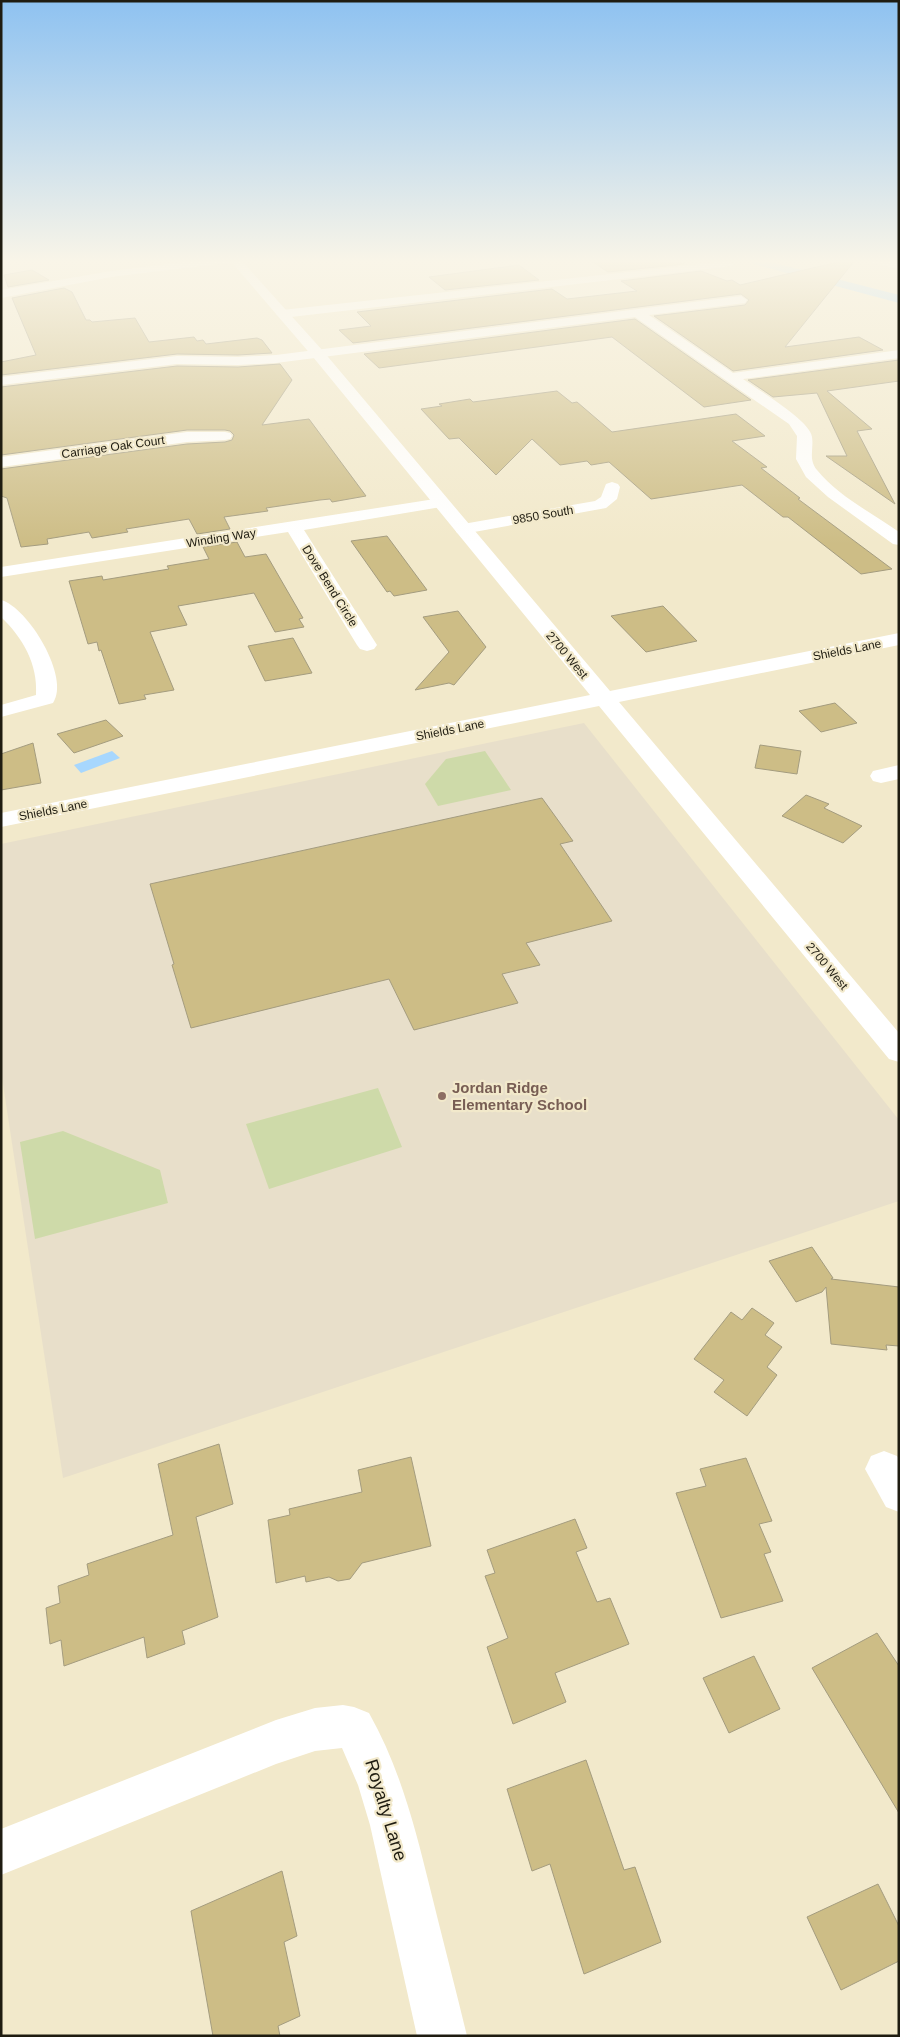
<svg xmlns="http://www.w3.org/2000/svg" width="900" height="2037" font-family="Helvetica,sans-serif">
<rect width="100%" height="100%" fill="#f2e9cb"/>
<path fill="#e8dfca" d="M584,723L899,1120V1201L63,1478L1,1071V844Z"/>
<g fill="#cedaa9">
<path d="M485,751L511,790L438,806L425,784L446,759Z"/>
<path d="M378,1088L402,1147L269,1189L246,1124Z"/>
<path d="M63,1131L160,1170L168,1203L35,1239L20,1142Z"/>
</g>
<path fill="#a7d7fe" d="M112,751L120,758L81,773L74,765Z"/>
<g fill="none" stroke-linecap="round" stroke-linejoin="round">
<path fill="#a7d7fe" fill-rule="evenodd" d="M759,259L899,295V303L754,264L752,262L754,260Z"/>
</g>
<g fill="#cdbd86" stroke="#a49c7f">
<path d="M588,259H671L684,264L608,272Z"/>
<path d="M851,259H856L785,347L859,337L883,350L733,371L654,316L745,305L749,300L741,294L353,343L339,330L371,326L357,312L552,289L567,299L637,291L621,281L701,271L727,281L732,280L740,285Z"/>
<path d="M519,265L539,280L445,290L429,277Z"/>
<path d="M32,270L49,280L8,287L4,275Z"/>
<path d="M64,288L72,292L86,320H90L92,322L135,318L149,342L194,337L197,341L203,340L206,344L257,338L262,340L272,353L238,355L177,354L1,375V362L36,355L12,298Z"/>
<path d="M635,319L751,400L704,407L612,337L379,368L364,354Z"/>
<path d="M899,360V381L827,391L872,429L857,431L895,504L826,456H847L817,393L773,397L748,380Z"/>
<path d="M280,364L292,380L262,425L309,419L366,496L332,502L330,499L320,500L266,508L268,511L224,517L230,529L197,534L189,519L126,529L128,532L92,538L89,532L47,539L48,544L21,547L7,498L1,496V469L187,444L225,442L232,440L234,435L230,431L225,430H187L1,455V387L177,366L238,367Z"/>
<path d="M557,391L572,403L577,402L612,432L736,414L765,436L732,441L767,467L761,468L800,498L798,499L892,569L861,574L788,517H783L742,485L651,499L609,462L591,465L587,461L560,465L532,439L496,475L459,438L449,439L421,409L442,406L439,404L470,399L473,402Z"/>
<path d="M387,536L427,590L394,596L390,591L387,592L351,541Z"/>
<path d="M237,542L245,557L266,554L303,618L299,619L304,627L275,632L254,593L178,606L187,625L150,632L174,690L144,695L146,699L119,704L101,650L99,651L97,642L88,644L69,581L102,576L103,580L169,569L167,566L209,559L203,547Z"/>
<path d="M663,606L697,641L646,652L611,616Z"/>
<path d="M458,611L486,647L454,685L449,683L415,690L449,652L423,617Z"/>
<path d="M293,638L312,673L265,681L248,646Z"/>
<path d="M835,703L857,723L821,732L799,711Z"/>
<path d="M106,720L123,736L74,753L57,734Z"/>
<path d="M33,743L41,783L1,790V754Z"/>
<path d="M760,745L801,751L797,774L755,768Z"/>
<path d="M806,795L829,804L824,808L862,826L843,843L782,816Z"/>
<path d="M542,798L573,841L560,844L612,921L526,943L540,965L502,974L518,1003L414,1030L389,979L191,1028L172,965L174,964L150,884Z"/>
<path d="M812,1247L833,1278L831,1279L899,1287V1346L886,1345L887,1350L831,1344L826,1287L822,1292L796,1302L769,1261Z"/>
<path d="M752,1308L774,1323L765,1335L782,1347L767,1367L777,1375L747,1416L714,1392L724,1380L694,1359L731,1312L742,1320Z"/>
<path d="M219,1444L233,1504L196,1517L218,1617L182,1631L185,1644L147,1658L144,1637L64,1666L61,1640L50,1644L46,1608L60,1603L58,1586L89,1575L87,1564L173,1535L158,1464Z"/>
<path d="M411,1457L431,1546L362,1563L350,1579L338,1581L329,1577L306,1582L305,1576L276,1583L268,1520L290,1515L289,1509L362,1492L358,1470Z"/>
<path d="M746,1458L772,1521L759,1524L771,1552L764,1554L783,1601L721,1618L676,1493L706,1486L700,1469Z"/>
<path d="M575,1519L587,1548L576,1552L597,1602L610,1598L629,1644L555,1673L566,1702L513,1724L487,1647L508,1638L485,1576L495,1573L487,1550Z"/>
<path d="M877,1633L899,1666V1813L812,1668Z"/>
<path d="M754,1656L780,1709L729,1733L703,1678Z"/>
<path d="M586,1760L624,1870L635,1867L661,1942L584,1974L550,1864L532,1871L507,1789Z"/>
<path d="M282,1871L297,1936L284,1942L300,2016L278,2026L280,2036H213L191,1911Z"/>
<path d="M878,1884L899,1926V1961L841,1990L807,1917Z"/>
</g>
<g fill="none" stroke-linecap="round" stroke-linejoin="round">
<g fill="#fff" fill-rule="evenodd">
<path d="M209,259H240L234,262L111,277L1,298V290L111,271Z"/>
<path d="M864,259H883L899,263V269L866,261Z"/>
<path d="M728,261L734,264L732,266L282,318L276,314L282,310Z"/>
<path d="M741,296L747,300L745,303L649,315L733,373L899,350V358L743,379C758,390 810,420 812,437C814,449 808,459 817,470C838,496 872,513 899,532V545L893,544L828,497L806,477L796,459L797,436L789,424L635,317L276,363L238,365L177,364L1,385V377L177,356L238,357L276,355Z"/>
<path d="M187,432H225L230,433L232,436L230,439L225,440L187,442L1,467V457Z"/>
<path d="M612,482L618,484L620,487L617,499L606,508L463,534L457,533L455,529L457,525L463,524L595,501L601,497L606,484Z"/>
<path d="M441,498L447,500L449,503L447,506L304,530L377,645L374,649L367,651L360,649L357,645L288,532L1,577V567Z"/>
<path d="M1,600C28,607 71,678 53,703L1,717V705L36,695C38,664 23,638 1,617Z"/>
<path d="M899,765V779L881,783L873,781L870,776L873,771Z"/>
<path d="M884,1451L897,1456L899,1459V1512L886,1507L865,1469L871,1456Z"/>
<path d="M343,1705L354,1707L369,1713C400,1768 415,1827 430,1888C442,1937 455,1986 467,2036H417L370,1825L358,1785L342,1748L315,1751L276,1764L1,1875V1829L276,1720L315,1708Z"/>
</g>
<path fill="#fff" fill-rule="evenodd" d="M229,259H240L323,351L610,691L899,633V645L619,702L899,1033V1062L889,1059L599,706L1,827V813L590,695L313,357Z"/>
</g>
<linearGradient id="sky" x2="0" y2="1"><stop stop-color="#8ec2f1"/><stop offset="0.48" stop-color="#f9f5e8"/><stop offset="1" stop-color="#f9f5e8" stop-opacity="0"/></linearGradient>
<rect width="900" height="544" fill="url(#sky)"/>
<circle fill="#8d6e63" stroke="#f2e9cb" stroke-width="2" cx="442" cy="1096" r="5"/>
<g text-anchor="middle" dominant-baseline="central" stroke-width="4.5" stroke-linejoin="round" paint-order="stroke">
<g font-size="12" fill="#1f1c11" stroke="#f2e9cb">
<text transform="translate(113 447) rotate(-8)">Carriage Oak Court</text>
<text transform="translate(543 515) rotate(-10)">9850 South</text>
<text transform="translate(221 538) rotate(-9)">Winding Way</text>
<text transform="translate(330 586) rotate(58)">Dove Bend Circle</text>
<text transform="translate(847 650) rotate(-11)">Shields Lane</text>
<text transform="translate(567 655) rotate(50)">2700 West</text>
<text transform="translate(450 730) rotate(-11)">Shields Lane</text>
<text transform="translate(53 810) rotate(-11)">Shields Lane</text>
<text transform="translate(827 966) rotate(50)">2700 West</text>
</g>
<g font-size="15" font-weight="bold" fill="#785e54" stroke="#f2e9cb" text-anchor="start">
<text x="452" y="1087">Jordan Ridge<tspan x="452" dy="17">Elementary School</tspan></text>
</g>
<g font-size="18" fill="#1f1c11" stroke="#f2e9cb">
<text transform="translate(386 1810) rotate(73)">Royalty Lane</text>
</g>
</g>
<rect width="900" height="2037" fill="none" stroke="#1f1c11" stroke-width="5"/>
</svg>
